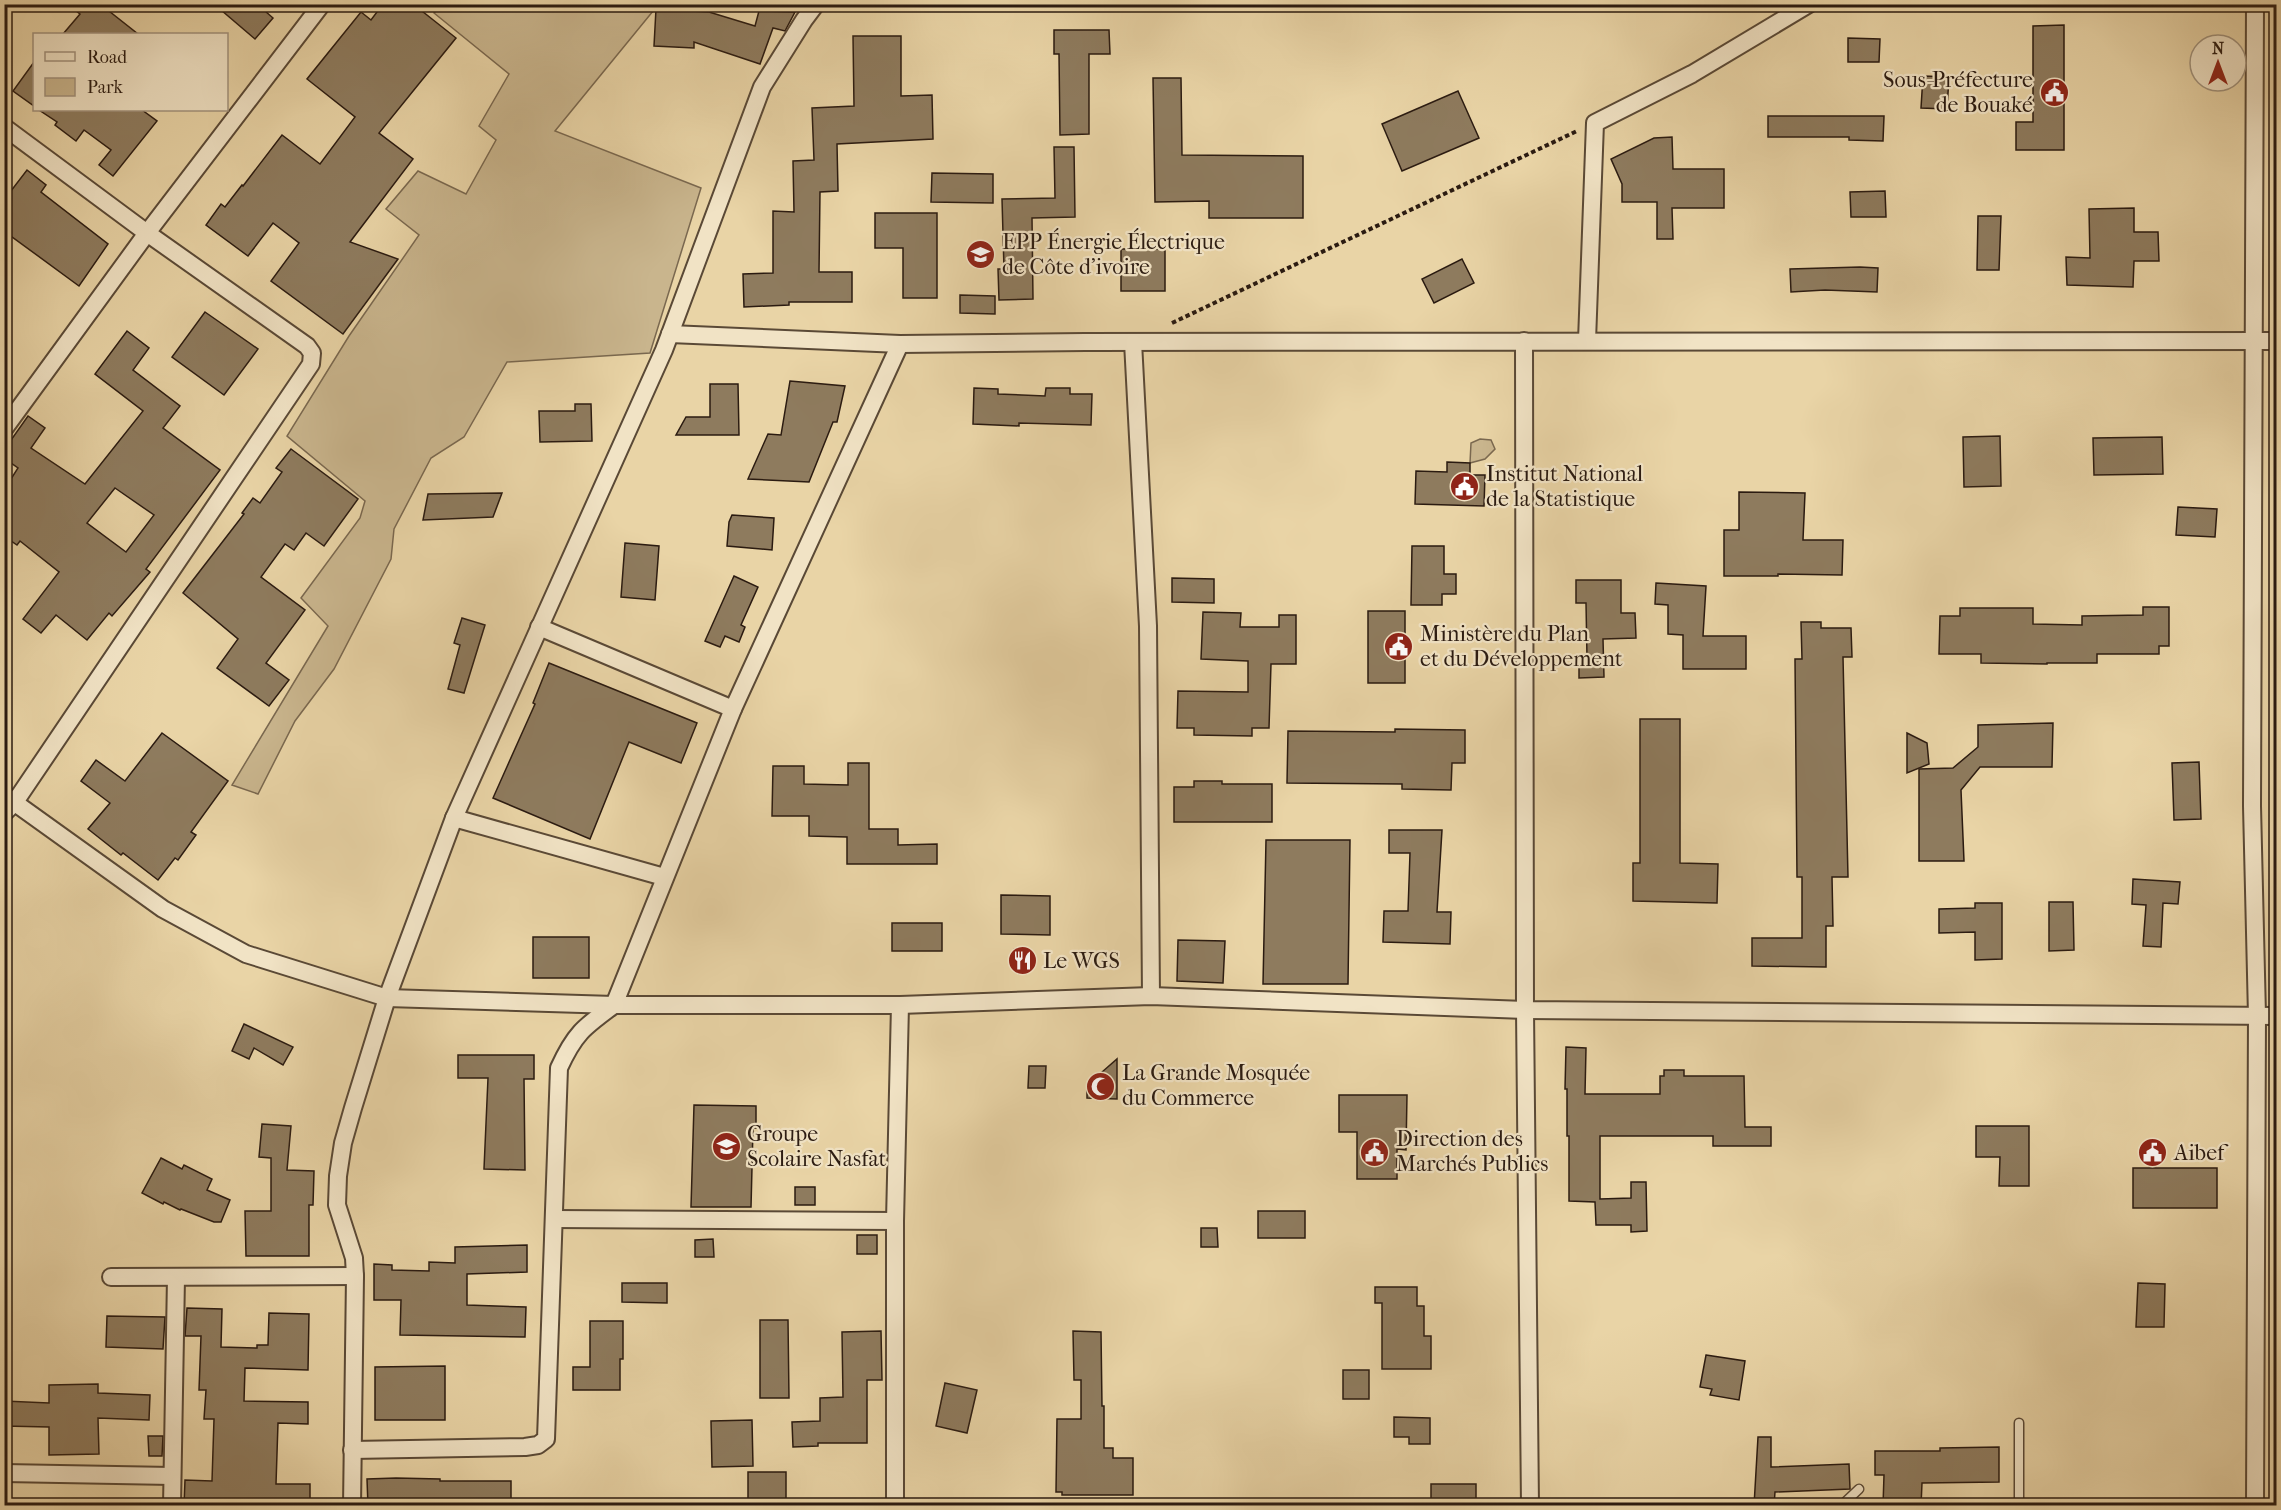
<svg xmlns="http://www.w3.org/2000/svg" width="2281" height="1510" font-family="'IM FELL French Canon',serif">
<rect width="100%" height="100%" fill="#e9d4a6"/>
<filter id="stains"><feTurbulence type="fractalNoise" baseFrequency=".00333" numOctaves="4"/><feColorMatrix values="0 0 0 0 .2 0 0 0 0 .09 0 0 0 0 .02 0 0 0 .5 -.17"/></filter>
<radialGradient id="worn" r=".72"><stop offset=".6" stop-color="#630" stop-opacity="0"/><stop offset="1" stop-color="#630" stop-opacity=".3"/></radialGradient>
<g fill="#c9b58d" stroke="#7a684f" stroke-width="1.5">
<path d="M442,4L658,5L555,131L701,188L650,353L507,362L464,437L431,458L394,529L391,559L334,669L295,721L258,794L232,785L328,626L301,598L360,518L365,501L287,436L349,336L419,235L386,209L418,171L466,194L496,140L479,126L509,74L434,13Z"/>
<path d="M1480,439L1491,440L1495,449L1485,459L1470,463L1471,443Z"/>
</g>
<g fill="#8e7b5e" stroke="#2b1b11" stroke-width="1.5" fill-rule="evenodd">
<path d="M67,4H100L138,34H63L80,14Z"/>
<path d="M214,4H257L273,18L255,39Z"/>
<path d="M383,4H413L456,38L379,133L413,159L350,242L398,259L343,334L271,281L299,243L273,223L248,256L206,225L221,204L225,207L242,185L243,186L282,135L320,164L355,117L307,79L361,12L371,20Z"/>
<path d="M656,9L709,12L755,26L759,11L795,12L785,31L773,28L760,64L694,42V48L654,46Z"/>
<path d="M2064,25V150H2016V122H2033V26Z"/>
<path d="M1054,30H1109L1110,54H1089V134L1060,135L1059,54H1054Z"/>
<path d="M853,36H901V96L932,95L933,139L837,144L838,191L820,192L819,272H852V302H789V305L744,307L743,274L773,273V211L794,212L793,161L814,160L812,108L854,106Z"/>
<path d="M1848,38L1880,39L1879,62H1848Z"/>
<path d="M34,62V106L13,91Z"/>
<path d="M1923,76L1949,77L1947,109L1921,108Z"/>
<path d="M1153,78H1181L1182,155L1303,156V218H1209V201L1155,202Z"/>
<path d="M1458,91L1479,138L1402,171L1382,124Z"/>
<path d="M39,110H142L157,121L113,176L99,165L111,150L84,130L76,141L55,125L57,122Z"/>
<path d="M1768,116H1884L1883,141L1849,140V137H1768Z"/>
<path d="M1672,137L1673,169H1724V208H1672L1673,239H1657V202H1622V184L1611,159L1654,138Z"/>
<path d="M1054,147H1074L1075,217L1032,218L1033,299L999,300L998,269H1004L1002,199L1055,198Z"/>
<path d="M27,170L46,185L41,192L108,244L79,286L4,231V200Z"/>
<path d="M932,173L993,174V203L931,202Z"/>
<path d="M1885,191L1886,217H1851L1850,192Z"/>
<path d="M2134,208V232H2158L2159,261H2134L2133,287L2067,285L2066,257L2090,258L2089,209Z"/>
<path d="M875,213H937V298H903V248H875Z"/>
<path d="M1978,216H2001L1999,270H1977Z"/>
<rect x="1121" y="249" width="44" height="42"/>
<path d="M1462,259L1474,283L1434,303L1422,279Z"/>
<path d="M1860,267L1878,268L1877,292L1825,290L1791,292L1790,269Z"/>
<path d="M960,295L995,296V314L960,313Z"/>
<path d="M205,312L258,349L224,395L172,357Z"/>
<path d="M127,331L149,348L133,370L180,406L163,428L220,470L146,569L150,572L112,616L109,613L87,640L56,615L41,633L23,619L59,572L20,541L17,545L4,536V490L18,468L4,458V450L28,416L45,428L31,448L85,484L143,411L95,374ZM115,488L154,515L126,552L87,523Z"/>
<path d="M790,381L845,386L837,422H833L809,482L748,479L768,434L781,435Z"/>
<path d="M710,384H738L739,435H676L686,417H710Z"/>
<path d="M974,388L998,389V394L1045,396L1046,388H1070V394H1092L1091,425L1019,423V426L973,424Z"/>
<path d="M575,404H591L592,441L540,442L539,411H575Z"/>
<path d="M2000,436L2001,486L1964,487L1963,437Z"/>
<path d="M2162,437L2163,474L2094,475L2093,438Z"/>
<path d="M291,449L358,499L324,546L306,533L294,550L285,544L261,577L305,610L266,663L289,680L269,706L217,668L238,639L183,593L244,514L242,513L253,498L260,503L282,472L276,468Z"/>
<path d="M1447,462L1470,463V475H1485L1484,506L1415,504L1416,471L1447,472Z"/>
<path d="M1739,492L1805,493L1803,540H1843L1842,575L1778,574V576H1724V530H1739Z"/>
<path d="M502,493L493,517L423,520L428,494Z"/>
<path d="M2178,507L2217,509L2215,537L2176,535Z"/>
<path d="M732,515L774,518L772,550L727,546L729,522Z"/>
<path d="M625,543L659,546L655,600L621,597Z"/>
<path d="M1412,546H1444V574H1456V594H1442V605H1411Z"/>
<path d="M734,576L758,587L741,625L745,627L739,642L725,636L720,647L705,641Z"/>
<path d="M1172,578L1214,579V603L1172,602Z"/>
<path d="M1576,580H1621V613H1635L1636,638L1603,639L1604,677L1579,678V658H1587L1586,603H1576Z"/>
<path d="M1656,583L1706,586L1703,636H1746V669H1683V635L1668,634V605L1655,604Z"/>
<path d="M2143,607H2169V646H2159V654H2097V663H2047V664L1981,663V654H1939L1940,616H1960V608H2033V624L2082,625V616L2143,615Z"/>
<rect x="1368" y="611" width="37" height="72"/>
<path d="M1203,612L1241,613L1240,627H1279V615H1296V664H1271L1269,728H1252V736L1194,735V728H1177L1178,691L1248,692V661L1201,659Z"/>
<path d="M462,618L485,625L464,693L448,689L460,645L454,643Z"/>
<path d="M1801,622H1821V628H1851L1852,657H1843L1848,877H1832L1833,926H1826V967L1752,966V938H1802V877H1797L1795,659H1802Z"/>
<path d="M549,663L697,723L681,763L629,742L590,839L493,798L535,704L533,703Z"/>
<path d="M1640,719H1680V863L1718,864L1717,903L1633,901V863H1640Z"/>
<path d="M2053,723L2052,767H1980L1961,790L1964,861H1919V769L1953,768L1978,747V725Z"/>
<path d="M1395,729L1465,730V763H1452L1451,790L1402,789V784L1287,783L1288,731L1395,732Z"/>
<path d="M162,733L228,781L191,832L196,835L178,860L175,858L158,880L123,853L121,855L88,829L110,803L81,781L96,760L125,781Z"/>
<path d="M1907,733L1927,743L1929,764L1907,773Z"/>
<path d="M2199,762L2201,819L2174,820L2172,763Z"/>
<path d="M848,763H869V829H898V845L937,844V864H847V837L809,836V816H772L773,766H804V784L848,785Z"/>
<path d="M1194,781H1222V784H1272V822H1174V787H1194Z"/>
<path d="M1389,830H1442L1437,912H1451L1450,944L1383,942L1384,911H1408L1410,853H1389Z"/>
<path d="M1266,840H1350L1348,984H1263Z"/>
<path d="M2133,879L2180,882L2178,904L2163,903L2161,947L2143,946L2146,905L2132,904Z"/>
<path d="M1001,895L1050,896V935L1001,934Z"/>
<path d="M2049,902H2073L2074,950L2049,951Z"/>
<path d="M1975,903H2002V959L1975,960V932L1939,933V909L1975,908Z"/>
<rect x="892" y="923" width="50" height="28"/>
<rect x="533" y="937" width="56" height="41"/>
<path d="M1178,940L1225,941L1223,983L1177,981Z"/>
<path d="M244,1024L293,1047L283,1065L254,1048L249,1059L232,1051Z"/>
<path d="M1566,1047L1586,1048L1585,1094H1660V1076H1664V1070H1684V1076H1744L1745,1127H1771V1146H1713V1136H1600V1199L1631,1198V1182H1646L1647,1231L1631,1232V1225H1596L1595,1202L1569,1201V1136H1567V1089H1565Z"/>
<path d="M458,1055H534V1079H524L525,1170L484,1169L488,1078H458Z"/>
<path d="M1117,1059V1099L1087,1098V1086L1102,1076V1072Z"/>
<path d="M1029,1066H1046L1045,1088H1028Z"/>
<path d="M1339,1095H1407L1406,1150L1397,1149V1179H1357V1132H1339Z"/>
<path d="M694,1105L756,1106V1128H753L751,1207H691Z"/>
<path d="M262,1124L291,1126L287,1170L314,1171L313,1205H309V1256H246L245,1211H271V1158L259,1157Z"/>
<path d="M1976,1126H2029V1186H1999L2000,1157H1976Z"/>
<path d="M161,1158L182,1169L184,1165L212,1179L207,1190L230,1200L221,1222H214L181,1209L180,1210L164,1202L163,1204L142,1193Z"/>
<rect x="2133" y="1168" width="84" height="40"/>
<rect x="795" y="1187" width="20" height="18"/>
<rect x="1258" y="1211" width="47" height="27"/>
<path d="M1201,1228H1217L1218,1247H1201Z"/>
<rect x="857" y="1235" width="20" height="19"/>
<path d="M713,1239L714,1257H695V1240Z"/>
<path d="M527,1245V1272L467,1274V1305L526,1307L525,1337L400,1335L401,1300H374V1264L392,1265V1270L429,1271V1262L455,1263V1247Z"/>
<path d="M622,1283H667V1303L622,1302Z"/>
<path d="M2138,1283L2165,1284L2164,1327H2136Z"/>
<path d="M1375,1287H1417V1306H1424V1336H1431V1369H1382V1303H1375Z"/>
<path d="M187,1308L222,1309L221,1347L257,1348V1345H268L269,1313L309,1314L308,1370L245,1368L244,1401L308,1402V1424L278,1423L276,1484H310V1506H184L185,1480L212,1481L214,1419H204L206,1390H199L201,1336H185Z"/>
<path d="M107,1316L165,1317L163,1349L106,1347Z"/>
<path d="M760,1320H788L789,1398H760Z"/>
<path d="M590,1321H623V1359H620V1390H573V1367H590Z"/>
<path d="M881,1331L882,1380H867V1443H818V1446L793,1447L792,1422L820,1421V1398L843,1397L842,1332Z"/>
<path d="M1073,1331L1101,1332L1102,1406H1104V1448H1113V1458H1133V1495H1062V1492H1056L1057,1419H1081V1380H1074Z"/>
<path d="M1706,1355L1745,1361L1739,1400L1710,1395L1712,1389L1700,1387Z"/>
<path d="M445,1366V1420H375V1367Z"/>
<rect x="1343" y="1370" width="26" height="29"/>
<path d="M945,1383L977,1390L967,1433L936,1426Z"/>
<path d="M98,1384V1393L150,1395L149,1420L98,1418L99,1454L49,1455V1427L4,1426V1401L49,1403V1385Z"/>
<path d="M1394,1417L1430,1418V1444H1409V1437H1394Z"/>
<path d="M752,1420L753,1466L712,1467L711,1421Z"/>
<path d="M148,1436H163L162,1456H149Z"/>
<path d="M1758,1437H1771V1467L1849,1464L1850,1489L1775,1492L1774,1506H1754Z"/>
<path d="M1999,1447V1482L1922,1483L1921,1506H1883L1884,1475H1875V1451H1940V1448Z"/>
<rect x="748" y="1472" width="38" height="34"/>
<path d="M396,1478L440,1479V1481H511V1506H368L367,1479Z"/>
<rect x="1431" y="1484" width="45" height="22"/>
</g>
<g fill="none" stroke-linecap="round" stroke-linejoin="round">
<defs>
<g id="lane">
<path d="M2019,1423V1506"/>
<path d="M1841,1506L1859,1489"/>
</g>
<g id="street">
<path d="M4,127L147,233L307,346L312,353L311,364L15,802L4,813"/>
<path d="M670,334L900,344L1085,342L2276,341"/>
<path d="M1524,341L1525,1010L1530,1506"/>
<path d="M1587,341L1595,123L1692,74L1809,4"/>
<path d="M1133,342L1148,626L1151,996"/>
<path d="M4,429L147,233L322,4"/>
<path d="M539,627L733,709"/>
<path d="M4,795L163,909L246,954L387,998L614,1005H900L1151,996L1525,1010L2276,1016"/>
<path d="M454,818L664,877"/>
<path d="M555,1219L895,1221"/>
<path d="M111,1277L355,1276"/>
<path d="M352,1450L525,1447L538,1445L546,1439L559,1068C575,1033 584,1027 614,1005L733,709L900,344"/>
<path d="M4,1473L172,1476"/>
<path d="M172,1506L176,1277"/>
<path d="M352,1506L355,1276L354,1258L337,1205L338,1176L343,1143L353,1108L387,998L454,818L664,350L762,87L804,20L816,4"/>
<path d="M895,1506V1221L900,1005"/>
<path d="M2255,1506L2257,1016L2252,806L2255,4"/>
</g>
</defs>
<use href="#lane" stroke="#5a4936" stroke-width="11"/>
<use href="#street" stroke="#5a4936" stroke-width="20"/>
<path stroke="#2b1b11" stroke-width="4" stroke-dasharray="4.5 3" stroke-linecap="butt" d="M1172,323L1577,131"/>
<use href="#lane" stroke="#f1e3c5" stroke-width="8"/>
<use href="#street" stroke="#f1e3c5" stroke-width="16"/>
</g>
<defs>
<symbol id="civic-disc" viewBox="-11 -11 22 22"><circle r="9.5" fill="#8f2418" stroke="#f1e3c5"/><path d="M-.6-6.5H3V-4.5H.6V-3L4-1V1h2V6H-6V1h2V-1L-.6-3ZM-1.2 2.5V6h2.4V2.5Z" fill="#fff"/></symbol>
<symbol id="school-disc" viewBox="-11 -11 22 22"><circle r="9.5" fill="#8f2418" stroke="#f1e3c5"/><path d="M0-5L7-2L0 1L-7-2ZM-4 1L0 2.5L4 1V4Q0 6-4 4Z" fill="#fff"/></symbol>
<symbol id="restaurant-disc" viewBox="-11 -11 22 22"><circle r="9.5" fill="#8f2418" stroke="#f1e3c5"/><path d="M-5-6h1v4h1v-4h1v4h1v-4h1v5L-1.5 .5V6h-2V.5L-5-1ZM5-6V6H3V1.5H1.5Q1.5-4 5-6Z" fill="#fff"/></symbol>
<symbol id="mosque-disc" viewBox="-11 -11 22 22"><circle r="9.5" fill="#8f2418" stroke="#f1e3c5"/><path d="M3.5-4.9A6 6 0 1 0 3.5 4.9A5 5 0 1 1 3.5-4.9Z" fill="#fff"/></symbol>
</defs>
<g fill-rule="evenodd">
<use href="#civic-disc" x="2038" y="76" width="33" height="33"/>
<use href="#school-disc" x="964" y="238" width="33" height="33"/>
<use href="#civic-disc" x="1448" y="470" width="33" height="33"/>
<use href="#civic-disc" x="1382" y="630" width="33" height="33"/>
<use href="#restaurant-disc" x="1006" y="944" width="33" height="33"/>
<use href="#mosque-disc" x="1084" y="1070" width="33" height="33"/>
<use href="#school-disc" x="710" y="1130" width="33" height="33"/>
<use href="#civic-disc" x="1358" y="1136" width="33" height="33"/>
<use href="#civic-disc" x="2136" y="1136" width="33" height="33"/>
</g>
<g text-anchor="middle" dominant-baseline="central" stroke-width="4.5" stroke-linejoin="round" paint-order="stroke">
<g font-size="22" fill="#2b1b11" stroke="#f1e3c5" text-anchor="start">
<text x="2033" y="80" text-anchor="end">Sous-Préfecture<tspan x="2033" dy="25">de Bouaké</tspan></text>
<text x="1002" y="242">EPP Énergie Électrique<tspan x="1002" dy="25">de Côte d'ivoire</tspan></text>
<text x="1486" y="474">Institut National<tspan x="1486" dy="25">de la Statistique</tspan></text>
<text x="1420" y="634">Ministère du Plan<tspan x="1420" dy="25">et du Développement</tspan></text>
<text x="1043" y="961">Le WGS</text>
<text x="1122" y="1073">La Grande Mosquée<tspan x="1122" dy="25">du Commerce</tspan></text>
<text x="747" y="1134">Groupe<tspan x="747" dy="25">Scolaire Nasfat</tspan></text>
<text x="1396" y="1139">Direction des<tspan x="1396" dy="25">Marchés Publics</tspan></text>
<text x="2174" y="1153">Aibef</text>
</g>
</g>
<rect width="2281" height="1510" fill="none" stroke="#e9d4a6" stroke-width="24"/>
<rect x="6" y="6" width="2269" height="1498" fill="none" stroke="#2b1b11" stroke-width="3"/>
<rect x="12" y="12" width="2257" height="1486" fill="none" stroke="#2b1b11" stroke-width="1.5"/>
<rect x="33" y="33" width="195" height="78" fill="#f1e3c5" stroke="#a2937d" stroke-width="1.5"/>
<rect x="45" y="52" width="30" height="9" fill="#f1e3c5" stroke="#a2937d" stroke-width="1.5"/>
<text x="87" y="63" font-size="18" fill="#2b1b11">Road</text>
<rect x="45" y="78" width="30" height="18" fill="#c9b58d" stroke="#a2937d" stroke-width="1.5"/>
<text x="87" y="93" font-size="18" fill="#2b1b11">Park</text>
<g transform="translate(2218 63)"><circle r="28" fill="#f1e3c5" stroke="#a2937d" stroke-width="1.5"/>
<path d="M0-4.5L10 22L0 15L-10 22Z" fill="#8f2418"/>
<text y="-9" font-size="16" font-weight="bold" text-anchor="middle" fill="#2b1b11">N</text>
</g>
<rect width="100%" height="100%" filter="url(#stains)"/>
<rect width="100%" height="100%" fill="url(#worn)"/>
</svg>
